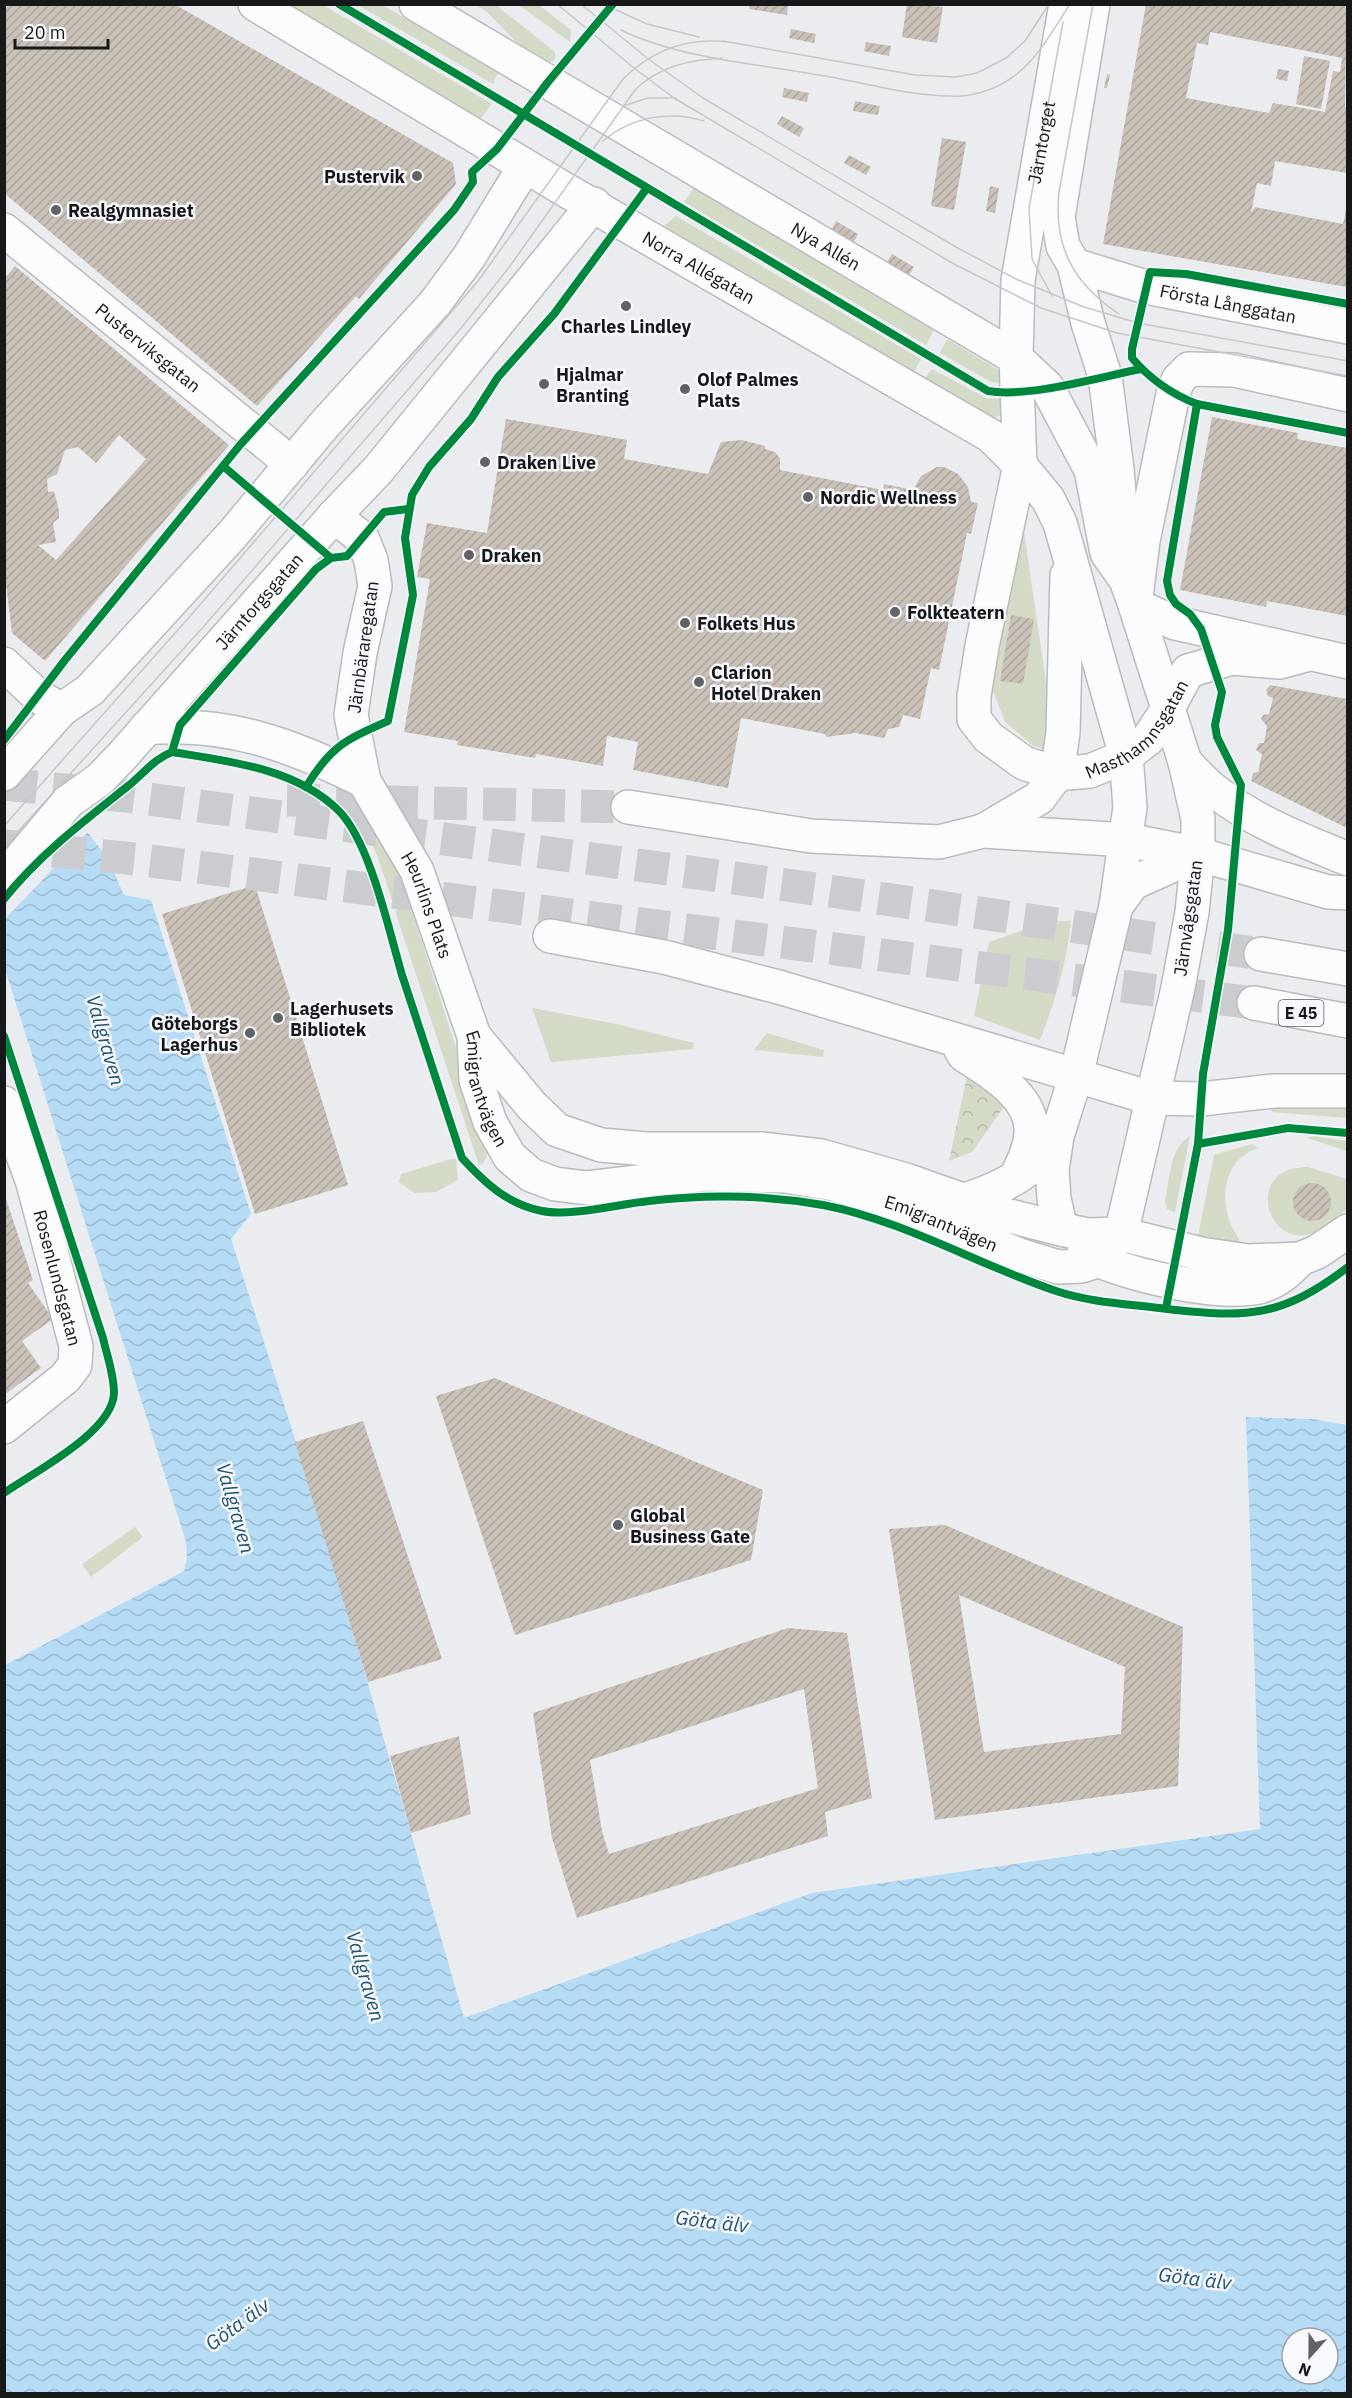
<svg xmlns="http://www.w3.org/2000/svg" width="1352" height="2398" font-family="'IBM Plex Sans',sans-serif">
<defs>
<pattern id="park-crowns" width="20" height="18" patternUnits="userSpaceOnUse" patternTransform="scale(1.5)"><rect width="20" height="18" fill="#d3dbc7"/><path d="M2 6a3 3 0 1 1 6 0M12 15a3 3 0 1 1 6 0" fill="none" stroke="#b4bbaa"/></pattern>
<pattern id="water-waves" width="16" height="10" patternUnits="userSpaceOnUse" patternTransform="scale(1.5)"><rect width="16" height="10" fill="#b5dbf5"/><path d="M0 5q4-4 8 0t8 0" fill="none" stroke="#9bbbd1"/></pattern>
<pattern id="building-hatch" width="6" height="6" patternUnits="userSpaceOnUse" patternTransform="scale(1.5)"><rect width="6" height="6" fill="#c9c1b7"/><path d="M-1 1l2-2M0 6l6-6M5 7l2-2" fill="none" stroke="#aca59d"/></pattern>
</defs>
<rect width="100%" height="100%" fill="#ebecf0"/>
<g fill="#d3dbc7">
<path d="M280,5H323L492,104L478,122Z"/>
<path d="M358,5H382L499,71L493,84Z"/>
<path d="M476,5H496L555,52V60L545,64L527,53L487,12Z"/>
<path d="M519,5H539L571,30L570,42Z"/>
<path d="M694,188L934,330L926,345L684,202Z"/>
<path d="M676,216L921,359L914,372L910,371L664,226Z"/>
<path d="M947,339L1002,372L1006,384L991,382L940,353Z"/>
<path d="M932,369L988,399L1004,398V413L993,419L924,379Z"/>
<path d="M1023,525L1048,695L1049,717L1045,750L1032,745L1005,722L993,691L1001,610Z"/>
<path d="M372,818L396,858L406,893L392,900L377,855L363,825Z"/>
<path d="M410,905L489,1150L484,1163L479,1165L395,911Z"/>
<path d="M1050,921H1071C1067,963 1055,1001 1040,1040L974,1016L989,942Z"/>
<path d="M532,1008L616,1024L694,1043L693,1049L551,1062Z"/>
<path d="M767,1033L824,1050L823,1057L754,1050Z"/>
<path d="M1347,1106V1118L1272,1112L1271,1110L1273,1107Z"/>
<path d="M1190,1136L1175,1212L1167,1209L1165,1201C1170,1179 1169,1148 1190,1136Z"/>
<path d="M1313,1136L1347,1141V1151L1307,1138Z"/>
<path d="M1252,1144L1258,1148C1219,1161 1218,1210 1239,1238V1242L1198,1236L1214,1155Z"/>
<path d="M451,1159H456L458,1180L436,1192L414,1193L399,1182L401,1174Z"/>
<path d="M1308,1167L1347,1179V1209C1337,1217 1326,1227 1313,1233C1268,1251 1241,1167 1308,1167Z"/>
<path d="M135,1527L143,1537L91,1577L82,1564Z"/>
</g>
<path fill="url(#park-crowns)" d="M967,1076L999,1097L1004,1107L972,1152L949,1161Z"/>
<path fill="url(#water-waves)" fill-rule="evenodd" d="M4,728L107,857L124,895L151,900L251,1214L231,1239L320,1517L464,2018L812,1893L1260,1829L1246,1417L1313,1419L1347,1425V2393H5V1665L184,1571L187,1559L186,1542L5,969ZM1292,2338H1328V2374H1292Z"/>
<path fill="#ebecf0" d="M5,725L89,831L5,919Z"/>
<g fill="url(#building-hatch)" fill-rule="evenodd">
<path d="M4,4H174L453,163L456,184L359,299L356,296L257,406L4,193Z"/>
<path d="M907,4L943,7L937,43L902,37Z"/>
<path d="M1146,4H1347L1345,107L1347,108V173L1275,161L1271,186L1257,183L1251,213L1255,207L1343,224L1347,204V287L1103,244ZM1210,32L1342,58L1340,72L1333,71L1325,112L1273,103L1269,113L1186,98L1197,43L1208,45Z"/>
<path d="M750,5H788L787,15L749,9Z"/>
<path d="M791,29L816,34L814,43L789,38Z"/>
<path d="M866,42L891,46L889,56L864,51Z"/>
<path d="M1304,56L1330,61L1321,109L1296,104Z"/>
<path d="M1278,69L1289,71L1287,81L1276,79Z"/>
<path d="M1107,74L1110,75L1107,88H1104Z"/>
<path d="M784,88L809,93L807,102L782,97Z"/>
<path d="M855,101L880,106L878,115L853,111Z"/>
<path d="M782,116L804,128L799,137L777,124Z"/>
<path d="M942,138L966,142L954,210L931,206Z"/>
<path d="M849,155L871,167L866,175L844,163Z"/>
<path d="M990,186L999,188L995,213L986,211Z"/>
<path d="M836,221L858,234L854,242L832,229Z"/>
<path d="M892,254L914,267L909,275L887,262Z"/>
<path d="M15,266L229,445L45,661L12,633L4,568V279ZM119,435L146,459L56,560L38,545L56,542L53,523L59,518V511L54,491L48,492L47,479L57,474L65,450L78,447L96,463Z"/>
<path d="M1212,417L1298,433L1297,439L1347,448V616L1267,601L1266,607L1180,590Z"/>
<path d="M506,419L627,440L624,459L708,474L721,442L742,440L765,446V449L775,452L780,458V470L883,490L884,484L913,490L921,476L937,467H944L958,474L968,487L971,502L978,503L971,534L967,533L939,670L931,668L920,719L903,715L899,727L888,729L884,738L856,733L826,737L825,734L741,718L728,788L633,770L638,742L607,736L603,766L536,754L535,758L457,745L458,741L404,732L430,579L417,577L427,523L487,533Z"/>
<path d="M1011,615L1034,619L1023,684L1000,681Z"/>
<path d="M1270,685L1347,699V828L1251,781L1253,773L1258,772L1262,754L1256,750L1259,743H1264L1267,726L1261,719L1263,715L1269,714L1273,698L1268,696L1266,690Z"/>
<path d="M255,885L348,1185L255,1214L162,914Z"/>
<circle cx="1312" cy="1202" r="19"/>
<path d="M4,1193L33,1280L28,1283L53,1319L22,1341L41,1368L4,1395Z"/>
<path d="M495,1378L763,1490L751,1560L515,1635L436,1396Z"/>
<path d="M363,1421L442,1659L368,1682L295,1442Z"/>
<path d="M945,1525L1183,1627L1178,1786L935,1820L889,1529ZM959,1595L1125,1667L1121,1734L984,1752Z"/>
<path d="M788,1628L847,1633L872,1798L825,1812L828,1836L577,1918L552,1838L533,1713ZM804,1689L818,1788L609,1854L602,1831L590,1760Z"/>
<path d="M459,1736L471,1814L411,1833L390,1756Z"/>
</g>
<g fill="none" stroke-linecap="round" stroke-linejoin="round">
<g stroke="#cbccd0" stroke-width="33" stroke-dasharray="33 16" stroke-linecap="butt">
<path d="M4,784L126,796L830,891L1261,954"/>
<path d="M287,800L628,807"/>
<path d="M4,846L136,859L1254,1003"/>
</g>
<defs>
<g id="minor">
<path id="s1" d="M1066,4L1018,280L1016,358L1020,465L982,646L974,696V719L988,737L1024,763L1057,774L1090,771L1126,756L1148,739L1167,710L1188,671L1232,658L1279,662L1309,654"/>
<path d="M1093,4L1058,217L1063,246L1074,265L1088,323L1105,376L1117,469L1126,576"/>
<path id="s2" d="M4,230L292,464"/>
<path id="s3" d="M1074,265L1146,287L1348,327"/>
<path d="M1348,395L1234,370L1189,369L1178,380L1173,394L1143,541L1135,605L1175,623L1348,662"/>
<path id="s4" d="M334,516L362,538L371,560L375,586L360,653L351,715L364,781L417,871L474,1036L476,1080L490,1122L510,1157L531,1175L555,1184L587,1188L706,1174L785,1176L834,1184L903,1206L1019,1255L1058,1267L1081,1266L1097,1261L1121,1234"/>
<path d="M4,664L38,696L61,710"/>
<path d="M146,728C228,721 292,745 364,781"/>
<path d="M4,774L61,710L90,690L232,535L324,425L435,303L469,257L525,166"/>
<path id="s5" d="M68,802L100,779L123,755L334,516L378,470L594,204"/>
<path d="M474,1036L532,1106L557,1130L601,1145L646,1149H761L821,1156L906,1180L1002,1214L1061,1229L1088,1235L1121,1234L1201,1254L1248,1261L1300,1259L1317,1252L1348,1231"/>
<path id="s6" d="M4,1103L33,1183L76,1346L75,1365L65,1378L4,1427"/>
<path d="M1084,1253C1118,1274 1219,1296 1259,1287C1277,1282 1288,1272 1300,1259"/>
</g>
<g id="major">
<path id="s7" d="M255,4L564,189L991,436L1020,465L1048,499L1060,523L1126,756L1130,807L1116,906L1076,1076L1057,1136L1052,1170L1054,1199L1061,1229"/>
<path id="s8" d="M416,4L1016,358L1047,387L1091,470L1107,553L1126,580L1135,605L1185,762L1198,819V854L1192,912L1178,988L1121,1234"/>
<path d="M1057,774L1063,733L1067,575"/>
<path d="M965,1200C992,1191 1019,1180 1039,1159"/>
</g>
<g id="highway">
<path d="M1185,762C1195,772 1204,783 1215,791C1254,822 1302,840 1348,859"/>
<path d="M628,807L811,836L939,842L983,831L1127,840L1198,854L1328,892L1348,893"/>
<path d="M983,831L1039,798L1057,774"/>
<path d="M1116,906L1133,883L1198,854"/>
<path d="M550,936L664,957L782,988L1151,1098L1201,1099L1274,1091H1348"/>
<path d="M1261,954L1348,969"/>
<path d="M1254,1003L1348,1021"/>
<path d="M961,1050L964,1055C990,1072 1034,1097 1031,1133C1030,1149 1023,1163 1016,1177"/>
</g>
</defs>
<use href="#minor" stroke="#babbbe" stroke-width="36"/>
<use href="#major" stroke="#babbbe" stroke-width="36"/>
<use href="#highway" stroke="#babbbe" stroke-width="36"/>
<use href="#minor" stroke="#fcfcfd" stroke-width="33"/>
<use href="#major" stroke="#fcfcfd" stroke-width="33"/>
<use href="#highway" stroke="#fcfcfd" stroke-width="33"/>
<g stroke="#c6c7c7" stroke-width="1.5">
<path d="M557,4L634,68L674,98L954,264L1041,308L1117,333L1348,376"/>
<path d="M581,4L647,58L703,98L956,247L1018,280L1084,307L1138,323L1348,361"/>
<path d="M603,4L647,24L699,37"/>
<path d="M1093,4L1059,192C1053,247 1074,284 1119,314"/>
<path d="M621,30C680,59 760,64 825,76C866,83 909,96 951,96C964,97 978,94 991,89C1031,73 1048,38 1070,4"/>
<path d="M723,41L915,75L956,77L977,73L1006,58L1025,41L1049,4"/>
<path d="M623,106L648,98H676"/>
<path d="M603,141C631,117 669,110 704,121"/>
<path id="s9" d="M1052,296L1032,259L1029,208L1063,22"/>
<path d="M4,826L192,614L478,281L623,79C653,49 688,37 729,42"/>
<path d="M4,847L205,625L462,327L510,266L635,90C659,66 690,60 722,58"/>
</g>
<defs>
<path id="minor-bridge" d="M4,878L68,802"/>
</defs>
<use href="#minor-bridge" stroke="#babbbe" stroke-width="36" stroke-linecap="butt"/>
<use href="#minor-bridge" stroke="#fcfcfd" stroke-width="33"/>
<defs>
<g id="cycleway">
<path d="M339,4L988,391C1028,398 1100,377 1141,369"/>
<path d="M1197,404L1348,433"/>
<path d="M223,466L331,558"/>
<path d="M4,740L65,660L240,445L454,210L473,182L472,172L497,149L548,82L613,4"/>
<path d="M172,752L180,725L316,569L331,558L347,556L384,512L408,509"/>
<path d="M306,787C331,746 345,740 388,721L413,595L405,538L412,495L429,467L471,419L498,377L554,314L647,188"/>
<path d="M4,899C40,854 84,821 128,786C143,774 154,759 172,752C228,761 295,768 338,810C370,841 389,931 402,975C422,1036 442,1097 462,1158C485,1183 507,1204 542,1211C570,1217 619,1204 649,1201C706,1194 766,1195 823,1205C902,1220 979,1265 1056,1291C1092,1303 1130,1304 1167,1309C1247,1318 1281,1318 1348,1267"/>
<path d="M4,1036L103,1338C107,1356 114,1374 114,1393C113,1432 34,1472 4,1493"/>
<path d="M1198,1144L1288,1128L1348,1133"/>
<path d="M1166,1308L1198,1144L1203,1074L1228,930L1241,785L1217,737L1215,725L1222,692L1201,629L1190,614L1176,604L1170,595L1167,581L1197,404C1171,394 1150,379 1132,358V349L1150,272L1186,274L1348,304"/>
</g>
</defs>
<use href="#cycleway" stroke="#f7f9fe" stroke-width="11"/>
<use href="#cycleway" stroke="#00873e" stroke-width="8"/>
</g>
<g fill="#616265" stroke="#f7f9fe" stroke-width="2">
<circle cx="417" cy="176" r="6"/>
<circle cx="56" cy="210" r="6"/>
<circle cx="626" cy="306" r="6"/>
<circle cx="544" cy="384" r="6"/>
<circle cx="685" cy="389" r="6"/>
<circle cx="485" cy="462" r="6"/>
<circle cx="808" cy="497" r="6"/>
<circle cx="469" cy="555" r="6"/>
<circle cx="895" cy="612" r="6"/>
<circle cx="685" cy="623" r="6"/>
<circle cx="699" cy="682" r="6"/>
<circle cx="278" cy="1018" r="6"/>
<circle cx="250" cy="1033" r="6"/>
<circle cx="618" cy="1525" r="6"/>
</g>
<g text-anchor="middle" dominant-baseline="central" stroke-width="5" stroke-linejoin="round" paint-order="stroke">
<rect fill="#f7f9fe" stroke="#5a5c5e" stroke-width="1.5" x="1278.5" y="1000" width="45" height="26" rx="4.5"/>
<g font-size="16" font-weight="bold" fill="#17181a">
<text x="1301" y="1013">E 45</text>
</g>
<g font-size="18" fill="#17181a" stroke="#f7f9fe">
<text stroke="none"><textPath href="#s9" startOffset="160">Järntorget</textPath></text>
<text stroke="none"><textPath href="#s8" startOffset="476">Nya Allén</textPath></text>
<text stroke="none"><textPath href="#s7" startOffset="516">Norra Allégatan</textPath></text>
<text stroke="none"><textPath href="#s3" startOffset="159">Första Långgatan</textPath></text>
<text stroke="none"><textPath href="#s2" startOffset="186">Pusterviksgatan</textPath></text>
<text stroke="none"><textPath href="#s5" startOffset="278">Järntorgsgatan</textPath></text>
<text transform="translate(363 647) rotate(-82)">Järnbäraregatan</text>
<text stroke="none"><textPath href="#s1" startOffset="924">Masthamnsgatan</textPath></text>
<text stroke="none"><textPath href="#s4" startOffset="424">Heurlins Plats</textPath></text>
<text transform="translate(1188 918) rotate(-82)">Järnvågsgatan</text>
<text stroke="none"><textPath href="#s4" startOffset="618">Emigrantvägen</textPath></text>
<text stroke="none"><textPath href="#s4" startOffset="1140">Emigrantvägen</textPath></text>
<text stroke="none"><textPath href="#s6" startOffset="183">Rosenlundsgatan</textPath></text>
</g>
<g font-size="18" font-weight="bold" fill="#17181a" stroke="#f7f9fe" text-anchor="start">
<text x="405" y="176" text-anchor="end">Pustervik</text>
<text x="68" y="210">Realgymnasiet</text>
<text x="626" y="326" text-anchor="middle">Charles Lindley</text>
<text x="556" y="374">Hjalmar<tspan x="556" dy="21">Branting</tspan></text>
<text x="697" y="379">Olof Palmes<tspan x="697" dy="21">Plats</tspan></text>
<text x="497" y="462">Draken Live</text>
<text x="820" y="497">Nordic Wellness</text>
<text x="481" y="555">Draken</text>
<text x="907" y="612">Folkteatern</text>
<text x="697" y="623">Folkets Hus</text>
<text x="711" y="672">Clarion<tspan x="711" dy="21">Hotel Draken</tspan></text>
<text x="290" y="1008">Lagerhusets<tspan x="290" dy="21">Bibliotek</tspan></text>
<text x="238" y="1023" text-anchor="end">Göteborgs<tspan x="238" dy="21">Lagerhus</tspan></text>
<text x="630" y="1515">Global<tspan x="630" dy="21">Business Gate</tspan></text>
</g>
<g font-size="20" font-style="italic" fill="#205472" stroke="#f7f9fe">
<text transform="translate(106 1040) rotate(74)">Vallgraven</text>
<text transform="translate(236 1508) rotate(74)">Vallgraven</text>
<text transform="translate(366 1976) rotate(74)">Vallgraven</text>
<text transform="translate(712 2221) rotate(7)">Göta älv</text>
<text transform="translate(1195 2278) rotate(7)">Göta älv</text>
<text transform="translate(237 2324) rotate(-36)">Göta älv</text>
</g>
</g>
<rect width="1352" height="2398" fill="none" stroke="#17181a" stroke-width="12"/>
<g transform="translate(1310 2356) rotate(201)"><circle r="28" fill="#f7f9fe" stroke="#9d9fa3" stroke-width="1.5"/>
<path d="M0-4.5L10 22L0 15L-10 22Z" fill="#616265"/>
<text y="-9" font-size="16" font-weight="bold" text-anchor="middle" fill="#17181a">N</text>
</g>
<path d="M15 39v9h93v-9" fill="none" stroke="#17181a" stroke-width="3"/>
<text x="24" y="39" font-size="18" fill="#17181a" stroke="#f7f9fe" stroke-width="4.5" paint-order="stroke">20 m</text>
</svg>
